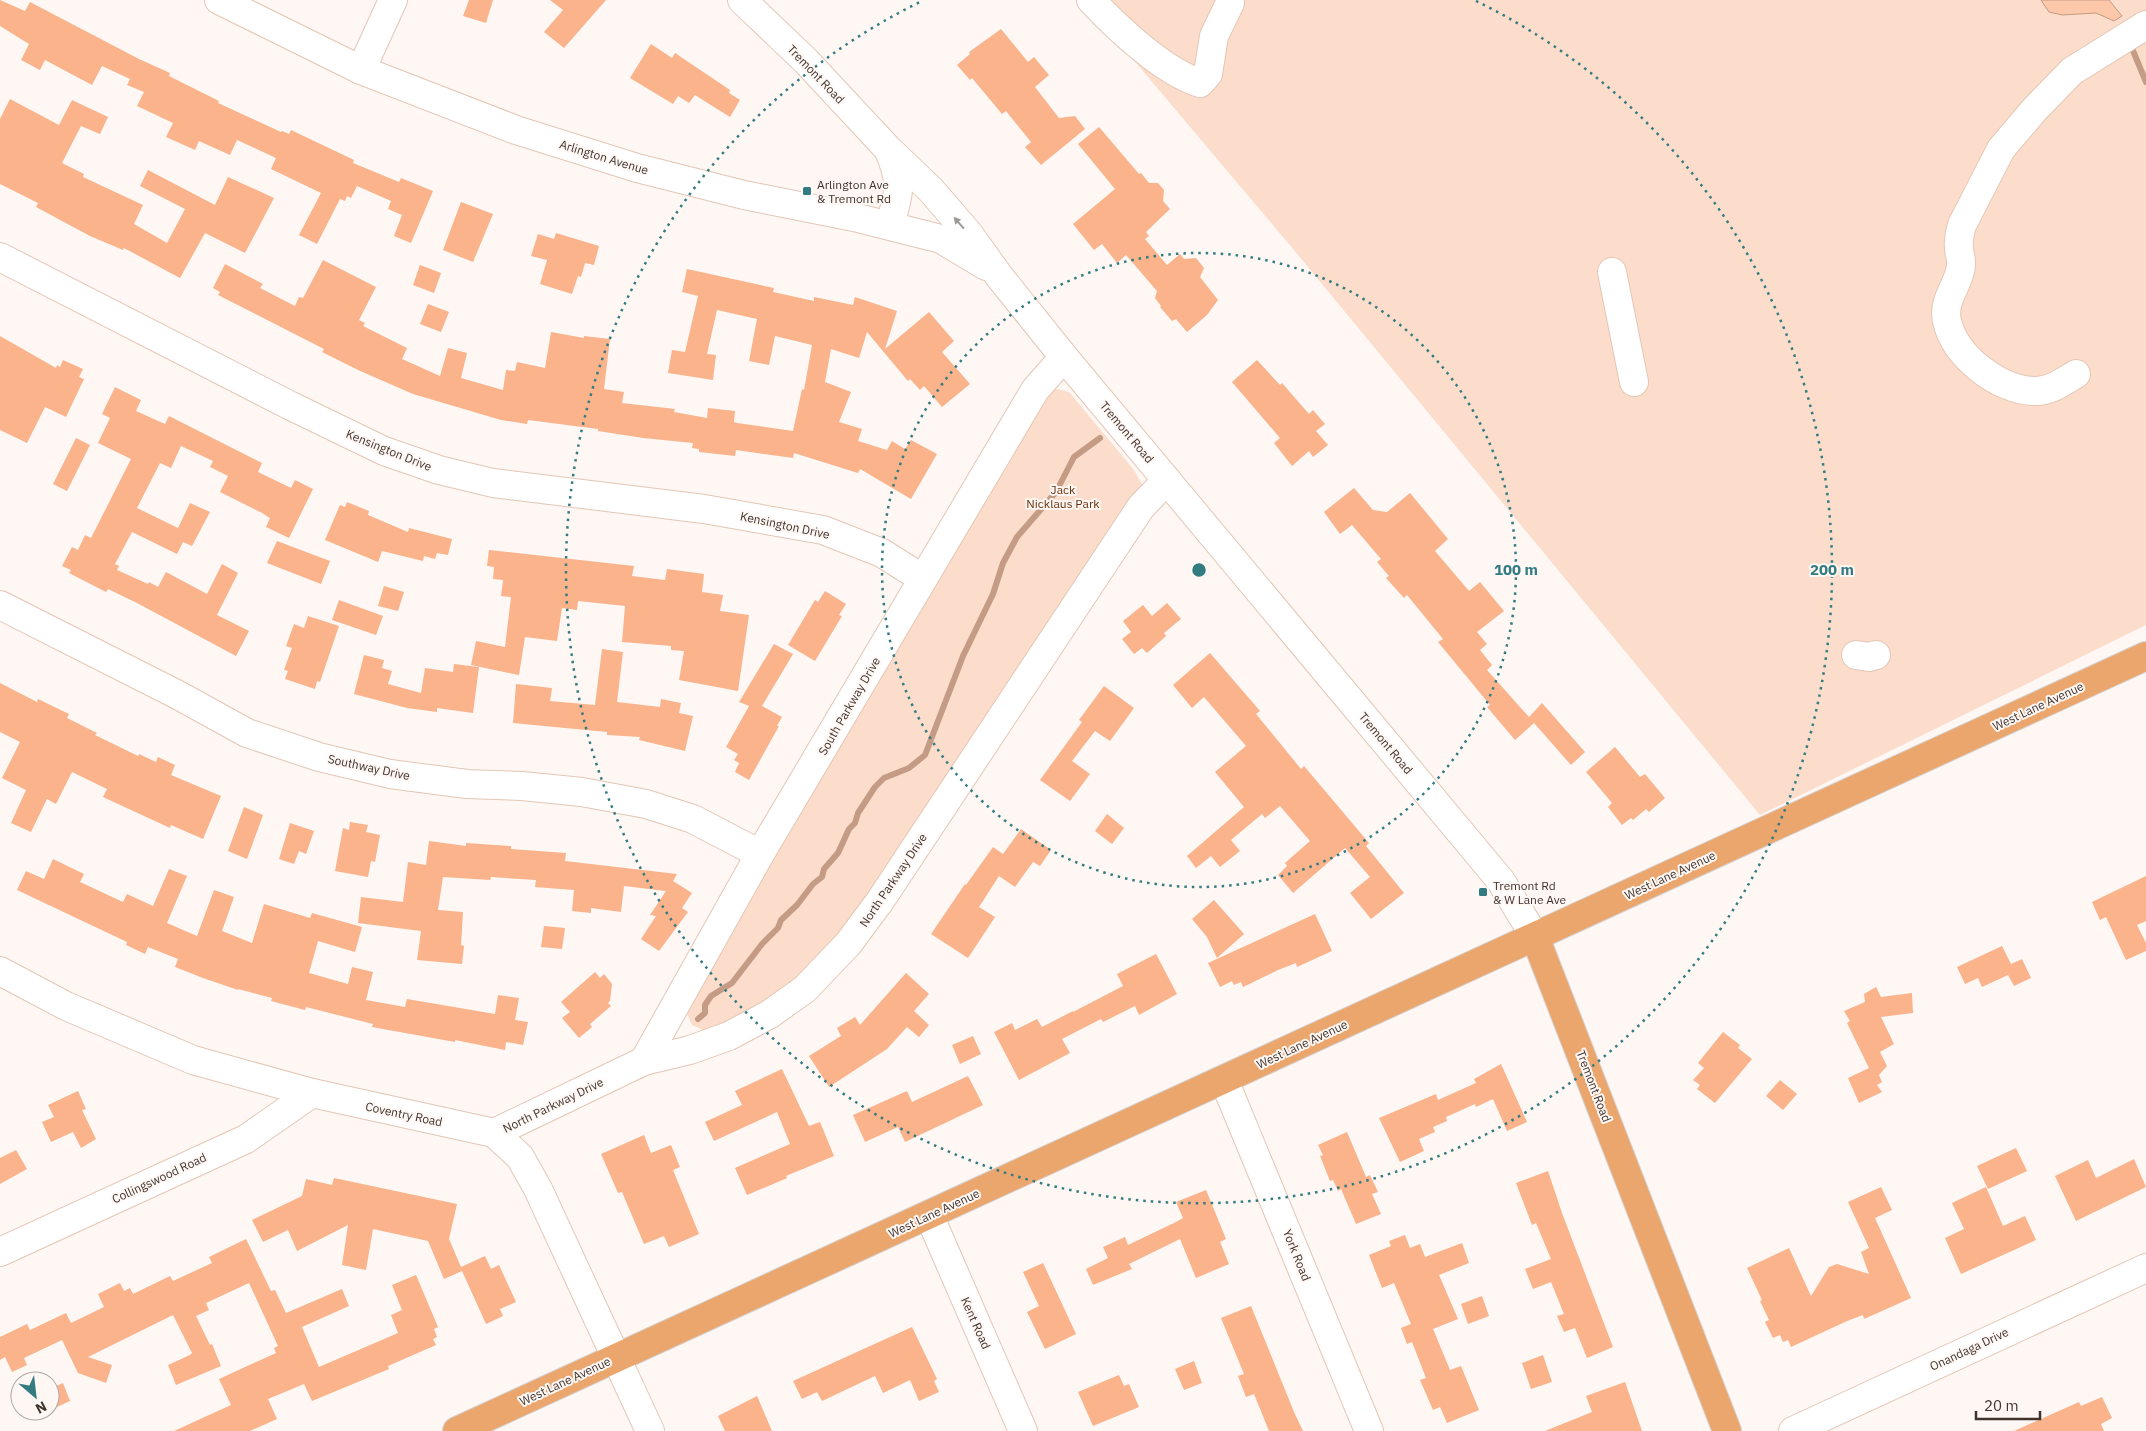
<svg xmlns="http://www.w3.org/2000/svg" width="2146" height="1431" font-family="'IBM Plex Sans',sans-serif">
<rect width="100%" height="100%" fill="#fef7f4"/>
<g fill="#fcdcca">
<path d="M1083,0H2146V625L1760,815L1294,250Z"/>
<path d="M1053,388L1069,392L1134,470L1143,486L879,885L804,973L764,1004L715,1029L703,1030L692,1025L686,1011L688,999L1038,406Z"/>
</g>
<path fill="#fdc7a9" stroke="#c49b84" d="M2041,0H2109L2122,16L2114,21L2096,13L2062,15L2049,12Z"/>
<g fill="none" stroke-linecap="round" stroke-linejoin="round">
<g stroke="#c49b84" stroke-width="6">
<path d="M2129,41L2146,82"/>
<path d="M698,1019L705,1013V1005L711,996L732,983L762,944L778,928L781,920L797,905L813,884L822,877L824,869L838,853L849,829L855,823L858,813L875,787L884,778L909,768L925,755L963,656L993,594L1003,563L1017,537L1056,492L1074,457L1100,438"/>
</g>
</g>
<g fill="#fab38b">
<path d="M0,0L25,11L30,2L139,59L170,73L169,76L219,101L218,103L281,132L282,131L289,134L291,130L354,160L353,163L399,182L401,178L433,191L411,243L394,236L402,215L388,209L391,201L357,186L351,198L347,196L345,201L340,199L317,244L299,235L321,193L271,169L276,158L237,140L230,155L199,141L195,150L166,137L173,123L137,106L144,92L127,85L130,79L102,66L92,85L45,60L40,70L21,60L29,44L0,26Z"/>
<path d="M469,0H493L486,23L463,16Z"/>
<path d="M550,0H606L564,48L544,32L563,10Z"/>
<path d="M1001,29L1028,62L1034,57L1049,75L1035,87L1059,118L1075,116L1085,129L1041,165L1025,147L1031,142L1006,111L1002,114L972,78L970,80L957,65L970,54L969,52Z"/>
<path d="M651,44L672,58L675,53L730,90L729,93L740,100L730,117L695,95L689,103L678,96L673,104L630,78Z"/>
<path d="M10,99L59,125L72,100L108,117L100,134L81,126L62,163L84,174L83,177L143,205L134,224L167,243L185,209L140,186L148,170L215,205L228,177L274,198L245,253L205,233L180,278L124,248L123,250L90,236L36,207L38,203L0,184V119Z"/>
<path d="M1099,127L1139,174L1141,173L1149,183H1158L1164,190L1163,201L1170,209L1146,232L1149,236L1145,239L1167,265L1180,254L1184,259L1196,258L1204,268L1200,277L1218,300L1207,315L1187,332L1176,319L1172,321L1160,307L1161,306L1155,298L1157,291L1126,255L1117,263L1102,244L1094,250L1073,224L1115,189L1078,144Z"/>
<path d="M461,202L493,214L473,262L443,250Z"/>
<path d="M556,233L599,246L594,265L585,263L581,277L578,276L572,294L540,284L547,260L531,256L538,234L554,239Z"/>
<path d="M323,260L376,287L359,320L365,323L363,326L407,348L402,359L440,376L448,348L467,353L461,378L503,390L506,370L515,371L517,362L545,368L551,332L584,338V336L610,339L604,389L624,392L622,403L675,409L674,412L707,418L708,408L735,411L734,422L737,423L793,431L802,389L804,390L812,345L775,336L769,365L749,361L757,319L717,310L707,354L716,355L713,380L668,373L672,350L685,352L698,296L682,292L687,269L774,288L773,292L814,301V297L853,305L855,297L897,311L885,349L929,312L954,341L942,352L970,384L942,407L924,386L920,390L910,379L908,381L867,332L859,358L831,349L825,382L851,392L839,422L862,429L858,441L887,450L892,441L905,449L911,440L937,454L911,499L860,469L858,473L794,453L793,458L736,450L735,456L699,452V449L692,448L693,443L643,438L598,431V429L528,420L527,424L501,420L413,394L358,370L322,352L324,349L218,295L220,292L213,288L225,264L263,284L260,288L295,306L299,297L303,298Z"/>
<path d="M420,265L441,273L434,293L413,285Z"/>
<path d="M428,304L449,312L441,332L420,324Z"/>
<path d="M0,336L56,368L57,365L60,367L63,360L83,369L79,377L84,379L66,417L45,407L27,443L0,430Z"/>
<path d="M1257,360L1280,385L1282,383L1309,414L1313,410L1325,424L1316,431L1328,445L1313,457L1309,451L1292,466L1274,443L1280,438L1232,382Z"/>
<path d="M115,387L141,400L136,411L165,424L169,416L262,463L258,472L291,488L295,480L313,489L289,538L266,527L270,518L262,513L220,492L228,476L210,467L213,461L181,446L171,468L160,463L137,508L178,528L190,503L210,512L192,546L183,542L177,554L132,532L115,564L119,566L117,570L148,584L149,582L158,587L166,572L207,594L222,564L238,573L217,615L249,631L236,656L137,603L108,589L106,592L69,573L71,570L62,566L72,547L78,550L85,535L91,538L131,459L98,443L110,418L102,414Z"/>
<path d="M76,438L90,445L67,491L53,484Z"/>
<path d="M1354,488L1373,510L1387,512L1410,493L1448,539L1435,551L1469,591L1480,582L1504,611L1477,632L1487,644L1480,650L1492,665L1487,670L1529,717L1542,703L1585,752L1571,765L1534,723L1515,740L1487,707L1490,705L1438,642L1443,639L1407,595L1404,598L1386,578L1389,576L1377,562L1381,559L1352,525L1340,534L1324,512Z"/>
<path d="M347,502L369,511L368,515L408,532L409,528L452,539L448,555L437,553L435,559L424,556L423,561L382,551L378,562L325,540L340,505L345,507Z"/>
<path d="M277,541L330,561L321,584L267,563Z"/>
<path d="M489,550L634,566L632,576L665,580L667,569L704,574L702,592L723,595L720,611L749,615L738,691L679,680L684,651L671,650V646L622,642L625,606L578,601L577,610L562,608L557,641L525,637L519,675L471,665L476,641L505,647L511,597L501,596L503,580L493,579L494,567L487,566Z"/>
<path d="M384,586L404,592L398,611L378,606Z"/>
<path d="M825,591L846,604L839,615L842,616L815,661L788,645L815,600L818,602Z"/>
<path d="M339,600L383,616L376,635L332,620Z"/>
<path d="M1167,603L1181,619L1164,633L1166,636L1147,653L1142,648L1134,654L1122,639L1131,632L1123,621L1143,605L1152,616Z"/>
<path d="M308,616L339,626L320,682L317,681L315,689L285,679L288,671L284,670L292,648L286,646L294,624L304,628Z"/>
<path d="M774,644L793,654L762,706L782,717L777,726H779L749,780L735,772L739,763L734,760L738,754L726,747L749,706L739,702Z"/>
<path d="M602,649L623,652L617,702L660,707L661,699L681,703L679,713L693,716L685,751L639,740L640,737L607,735V732L513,723L516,684L552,688L550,701L595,705Z"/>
<path d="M1210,653L1260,711L1256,714L1301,769L1304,766L1369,843L1366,846L1404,893L1371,919L1350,893L1370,877L1345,848L1293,893L1278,875L1287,866L1285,863L1310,841L1280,806L1265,818L1262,814L1231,840L1240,851L1220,867L1211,856L1196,868L1187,856L1244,807L1215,772L1246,746L1204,697L1192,708L1173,685Z"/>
<path d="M364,655L384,660L382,668L392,671L388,684L421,693L425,668L453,672L454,664L479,667L473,713L437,708V712L407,708L354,694Z"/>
<path d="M0,683L37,702L38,699L69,714L67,718L97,733L95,735L138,756L139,754L156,762L158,757L175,765L171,775L221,796L203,839L171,825L170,828L103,797L107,789L72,772L56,804L47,799L31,832L11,823L26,790L2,778L20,742L0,732Z"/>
<path d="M1104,686L1134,708L1110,741L1095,731L1072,761L1090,774L1070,801L1040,780L1082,722L1079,720Z"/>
<path d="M1615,747L1640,777L1645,774L1665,798L1649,812L1646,809L1633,820L1631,818L1622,825L1608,807L1612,803L1586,772Z"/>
<path d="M244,807L263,815L247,859L228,851Z"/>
<path d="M1107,814L1124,828L1112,844L1095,831Z"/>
<path d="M350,822L368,825L366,832L380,835L375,862L371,861L368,877L335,871L343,828L349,830Z"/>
<path d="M290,823L314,831L306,854L299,851L294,864L279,859Z"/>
<path d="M1021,829L1051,850L1040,866L1033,862L1015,887L999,876L979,907L995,917L968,958L931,934L965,884L966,885L993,847L1003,854Z"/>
<path d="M429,841L466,846V843L511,846V849L566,853L565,861L677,874L673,881L692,893L682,908L688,912L659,951L641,939L656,916L650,915L666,891L624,886L621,912L591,908V913L572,911L574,890L535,887L536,880L491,877L490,880L443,877L438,910L463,912L461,945L464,946L462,964L417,960L421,931L358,923L361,897L403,902L408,862L426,865Z"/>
<path d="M53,859L84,874L80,882L123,902L127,894L153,906L169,869L187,876L167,923L197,936L214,890L234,897L222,931L252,943L264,904L310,918L312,913L362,927L355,952L318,941L309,973L348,984L352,967L373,972L366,1000L405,1007L407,999L495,1014L498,995L519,998L515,1020L528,1022L523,1045L506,1042L505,1050L455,1040V1042L372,1027L373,1024L306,1007L305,1010L271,1001L272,998L238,989V990L203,978L175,967L178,959L148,947L145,954L126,945L127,942L17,890L26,871L44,879Z"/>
<path d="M2146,876V921L2137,925L2146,943V951L2126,960L2106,917L2100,920L2092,902Z"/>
<path d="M1214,900L1244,934L1217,958L1207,937L1192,919Z"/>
<path d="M1315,914L1332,951L1297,967L1296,963L1278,970L1243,987L1241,982L1234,985L1232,981L1220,987L1208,963Z"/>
<path d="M544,926L565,928L562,949L541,947Z"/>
<path d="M2002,946L2011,964L2022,959L2031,978L2014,986L2008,975L1982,987L1978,978L1965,984L1957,967Z"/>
<path d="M1156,954L1177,994L1139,1015L1135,1006L1103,1022L1101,1019L1062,1039L1070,1053L1019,1080L994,1032L1012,1023L1015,1030L1037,1019L1042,1027L1073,1011V1012L1123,986L1117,974Z"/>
<path d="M595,972L600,978L604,974L612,984L610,1001L608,1003L611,1006L590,1024L592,1027L579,1038L562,1018L570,1012L561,1002Z"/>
<path d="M906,973L929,994L914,1011L929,1025L919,1037L907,1027L887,1049L829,1087L809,1056L841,1036L837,1028L855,1017L860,1025Z"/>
<path d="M1876,987L1881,997L1912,993L1913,1013L1881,1017L1894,1044L1880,1052L1887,1066L1879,1075L1882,1082L1877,1085L1882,1092L1859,1103L1848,1078L1869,1068L1847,1023L1850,1021L1844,1011L1865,1002L1864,994Z"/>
<path d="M1723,1032L1740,1045L1738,1048L1752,1059L1715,1103L1697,1089L1700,1085L1693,1080L1704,1068L1698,1063Z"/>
<path d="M973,1036L981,1054L960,1064L952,1045Z"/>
<path d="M1501,1064L1527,1122L1507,1131L1493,1099L1476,1107L1475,1104L1446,1117L1447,1121L1433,1127L1435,1132L1419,1139L1424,1151L1400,1162L1379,1118L1436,1094L1438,1100L1476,1083L1474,1079Z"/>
<path d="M782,1069L809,1126L820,1122L834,1156L786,1176L787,1178L747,1195L735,1168L790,1144L777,1112L714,1141L705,1122L742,1105L735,1091Z"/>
<path d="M968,1076L983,1105L905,1142L898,1127L865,1142L853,1115L907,1091L912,1102Z"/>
<path d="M1780,1080L1797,1094L1783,1110L1766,1096Z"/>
<path d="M78,1091L86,1109L82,1110L96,1139L81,1148L73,1132L51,1142L42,1122L54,1117L48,1105Z"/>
<path d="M1347,1132L1366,1177L1370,1175L1378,1192L1372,1194L1381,1214L1356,1224L1341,1189L1338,1191L1333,1180L1330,1181L1320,1156L1323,1155L1318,1145Z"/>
<path d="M644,1135L651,1153L671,1145L680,1167L673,1170L699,1234L669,1247L664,1236L644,1244L622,1192L618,1193L601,1154Z"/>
<path d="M2016,1148L2027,1171L1988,1189L1977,1166Z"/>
<path d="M16,1150L27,1169L0,1184V1158Z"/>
<path d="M2134,1159L2146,1187L2076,1221L2055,1176L2088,1160L2096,1178Z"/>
<path d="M1548,1171L1562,1213L1613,1347L1587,1358L1575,1328L1564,1332L1557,1316L1564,1314L1551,1282L1533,1289L1525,1269L1551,1259L1536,1223L1532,1225L1516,1183Z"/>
<path d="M334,1178L457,1204L449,1239L461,1267L485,1256L491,1269L499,1265L516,1302L500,1309L503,1316L486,1324L462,1271L444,1279L428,1241L373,1229L366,1270L342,1265L348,1225L297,1251L288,1230L263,1242L252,1220L302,1196L306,1179L332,1185Z"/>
<path d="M1881,1187L1892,1210L1875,1218L1911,1298L1864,1319L1863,1315L1847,1321L1791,1347L1788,1340L1783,1342L1780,1335L1773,1338L1765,1322L1769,1320L1760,1301L1762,1300L1747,1268L1789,1248L1811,1296L1829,1267L1837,1264L1869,1274L1861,1252L1869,1248L1848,1202Z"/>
<path d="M1986,1187L2003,1226L2025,1216L2036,1240L1961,1274L1945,1238L1964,1229L1952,1203Z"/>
<path d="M1206,1190L1226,1239L1220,1242L1229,1264L1196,1278L1180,1239L1129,1264L1132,1269L1093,1285L1086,1269L1108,1258L1103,1247L1125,1237L1128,1245L1176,1222L1183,1218L1176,1202Z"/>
<path d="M1405,1235L1410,1248L1420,1244L1425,1257L1462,1243L1469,1263L1439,1275L1458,1319L1433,1329L1450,1370L1461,1366L1479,1410L1447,1423L1440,1407L1433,1410L1420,1380L1426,1378L1412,1342L1407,1344L1401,1328L1411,1324L1394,1283L1382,1288L1369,1255L1391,1246L1389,1241Z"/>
<path d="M246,1239L271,1291L275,1290L286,1313L342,1289L349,1306L302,1327L319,1367L398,1333L391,1315L402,1310L392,1285L416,1275L438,1327L434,1329L437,1337L433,1339L436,1345L388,1366L389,1369L312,1401L304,1384L268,1399L277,1419L250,1431H174L231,1405L219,1379L276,1353L274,1348L278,1346L249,1283L206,1303L209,1310L196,1316L210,1345L212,1344L221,1366L176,1385L168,1365L190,1355L192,1353L173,1315L88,1357L112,1365L106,1383L78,1373L62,1340L24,1358L27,1365L12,1372L5,1357L0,1360V1337L27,1324L30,1330L66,1313L71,1323L104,1307L98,1294L120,1283L124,1291L130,1288L133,1294L170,1276L173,1281L212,1263L209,1257Z"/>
<path d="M1043,1263L1076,1334L1045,1349L1027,1312L1039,1306L1023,1272Z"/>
<path d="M1482,1296L1489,1316L1468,1324L1461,1304Z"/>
<path d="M1251,1306L1294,1412L1303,1431H1269L1254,1394L1246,1397L1238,1376L1244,1374L1221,1318Z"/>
<path d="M912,1327L937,1379L934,1381L939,1392L919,1401L910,1380L883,1393L875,1376L822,1401L817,1392L802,1399L793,1381Z"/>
<path d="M1543,1355L1552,1382L1531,1389L1522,1363Z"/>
<path d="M1194,1361L1202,1383L1184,1390L1175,1369Z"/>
<path d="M1119,1375L1124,1386L1129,1384L1139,1407L1093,1426L1078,1392Z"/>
<path d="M1625,1382L1642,1431H1545L1592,1412L1586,1396Z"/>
<path d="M63,1383L70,1401L50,1410V1389Z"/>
<path d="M757,1396L772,1431H725L718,1416Z"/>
<path d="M2102,1397L2112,1418L2101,1424L2104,1431H2014L2079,1402L2081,1406Z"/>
</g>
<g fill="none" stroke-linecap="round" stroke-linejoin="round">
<defs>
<g id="minor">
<path d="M219,0L361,70L516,130L637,168L744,195L854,217L941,239L986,266"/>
<path d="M742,0L806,61L888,149L930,189L969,234L999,276L1064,357L1501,881L1535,937"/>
<path d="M1091,0C1117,28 1164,72 1200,83L1208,74L1214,36L1230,3"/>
<path d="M361,70L393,0"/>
<path d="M889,151C903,184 899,192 890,225"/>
<path d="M0,257L289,405L384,451L439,470L493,483L704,509L823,530L882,553L923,579"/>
<path d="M1612,272L1634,382"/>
<path d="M2076,374C2064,381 2050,392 2034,391C1999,390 1955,357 1947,321C1942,300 1959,285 1961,266C1962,259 1959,254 1959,248C1958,240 1960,232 1962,225L2001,149L2035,109L2072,71L2146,25"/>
<path d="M0,605L178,695L247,733L319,757L390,774L467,784L522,786L582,792L646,804L693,819L760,854"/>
<path d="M1856,655L1869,657L1876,655"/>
<path d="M0,971L66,1006L193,1060L312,1093L494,1133L520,1157L538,1189L650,1431"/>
<path d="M644,1061L760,854L1035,390L1064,357"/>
<path d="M1224,1080L1369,1431"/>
<path d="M494,1133L644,1061L690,1050L729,1036L770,1014L805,989L848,944L880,901L1141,507L1167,480"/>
<path d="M929,1215L1023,1431"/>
<path d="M0,1252L246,1139L312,1093"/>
<path d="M1793,1431L2146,1268"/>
</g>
<g id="major">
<path d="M1535,937L1727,1431"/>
<path d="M457,1431L2146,656"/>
</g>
</defs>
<use href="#minor" stroke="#e4c6b5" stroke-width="30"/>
<use href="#major" stroke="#d5d2d1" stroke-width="30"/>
<use href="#minor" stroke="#fff" stroke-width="28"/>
<use href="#major" stroke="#eba66d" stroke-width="28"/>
</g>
<defs><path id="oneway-solid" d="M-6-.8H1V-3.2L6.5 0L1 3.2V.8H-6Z" transform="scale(1.25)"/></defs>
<use fill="#9f9996" href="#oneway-solid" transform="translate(959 223) rotate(-131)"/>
<g fill="none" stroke="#327b80" stroke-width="2.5" stroke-dasharray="2.5 5">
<circle cx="1199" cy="570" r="317"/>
<path d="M1476 1A633 633 0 1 1 922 1"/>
</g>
<g fill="#327b80" stroke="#fef7f4" stroke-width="2">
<rect x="802" y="186" width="10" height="10" rx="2.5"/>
<rect x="1478" y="887" width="10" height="10" rx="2.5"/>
</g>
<g text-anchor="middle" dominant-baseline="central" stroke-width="4" stroke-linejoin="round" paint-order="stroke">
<g font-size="12" fill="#3f332c" stroke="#fef7f4">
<text transform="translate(816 74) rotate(46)">Tremont Road</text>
<text transform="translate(604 157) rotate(17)">Arlington Avenue</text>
<text transform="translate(1127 432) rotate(50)">Tremont Road</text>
<text transform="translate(389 450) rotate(22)">Kensington Drive</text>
<text transform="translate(785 525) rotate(12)">Kensington Drive</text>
<text transform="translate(849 706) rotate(-60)">South Parkway Drive</text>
<text transform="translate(2038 706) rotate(-25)">West Lane Avenue</text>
<text transform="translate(1386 743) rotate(50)">Tremont Road</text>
<text transform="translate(369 767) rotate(12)">Southway Drive</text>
<text transform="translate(1670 875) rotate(-25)">West Lane Avenue</text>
<text transform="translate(893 880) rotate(-56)">North Parkway Drive</text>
<text transform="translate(1302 1044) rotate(-25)">West Lane Avenue</text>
<text transform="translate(1594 1086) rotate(69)">Tremont Road</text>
<text transform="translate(553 1105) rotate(-26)">North Parkway Drive</text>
<text transform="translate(404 1114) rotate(12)">Coventry Road</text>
<text transform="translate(159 1178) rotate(-25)">Collingswood Road</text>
<text transform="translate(934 1213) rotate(-25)">West Lane Avenue</text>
<text transform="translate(1297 1255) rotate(68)">York Road</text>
<text transform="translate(976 1323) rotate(66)">Kent Road</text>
<text transform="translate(1969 1349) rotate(-25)">Onandaga Drive</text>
<text transform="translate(565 1381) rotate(-25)">West Lane Avenue</text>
</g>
<g font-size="12" fill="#3f332c" stroke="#fef7f4" text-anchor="start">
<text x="817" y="184">Arlington Ave<tspan x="817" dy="14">&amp; Tremont Rd</tspan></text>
<text x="1493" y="885">Tremont Rd<tspan x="1493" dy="14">&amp; W Lane Ave</tspan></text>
</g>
<g font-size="12" fill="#68310a" stroke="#fef7f4">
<text x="1063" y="489">Jack<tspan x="1063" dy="14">Nicklaus Park</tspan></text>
</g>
</g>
<circle cx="1199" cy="570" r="8" fill="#327b80" stroke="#fef7f4" stroke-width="2.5"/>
<g font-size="15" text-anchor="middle" font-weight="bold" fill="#327b80" stroke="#fef7f4" stroke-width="4" stroke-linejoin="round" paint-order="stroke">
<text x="1516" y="575">100 m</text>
<text x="1832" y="575">200 m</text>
</g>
<g transform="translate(35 1396) rotate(152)"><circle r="24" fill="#fef7f4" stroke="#b2a9a4"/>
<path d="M0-4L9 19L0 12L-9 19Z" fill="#327b80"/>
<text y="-8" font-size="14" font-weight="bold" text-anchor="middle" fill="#3f332c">N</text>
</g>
<path d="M1976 1411v8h64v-8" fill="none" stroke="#3f332c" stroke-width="2.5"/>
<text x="1984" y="1411" font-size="15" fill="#3f332c" stroke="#fef7f4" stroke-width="4" paint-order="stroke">20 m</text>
</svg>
